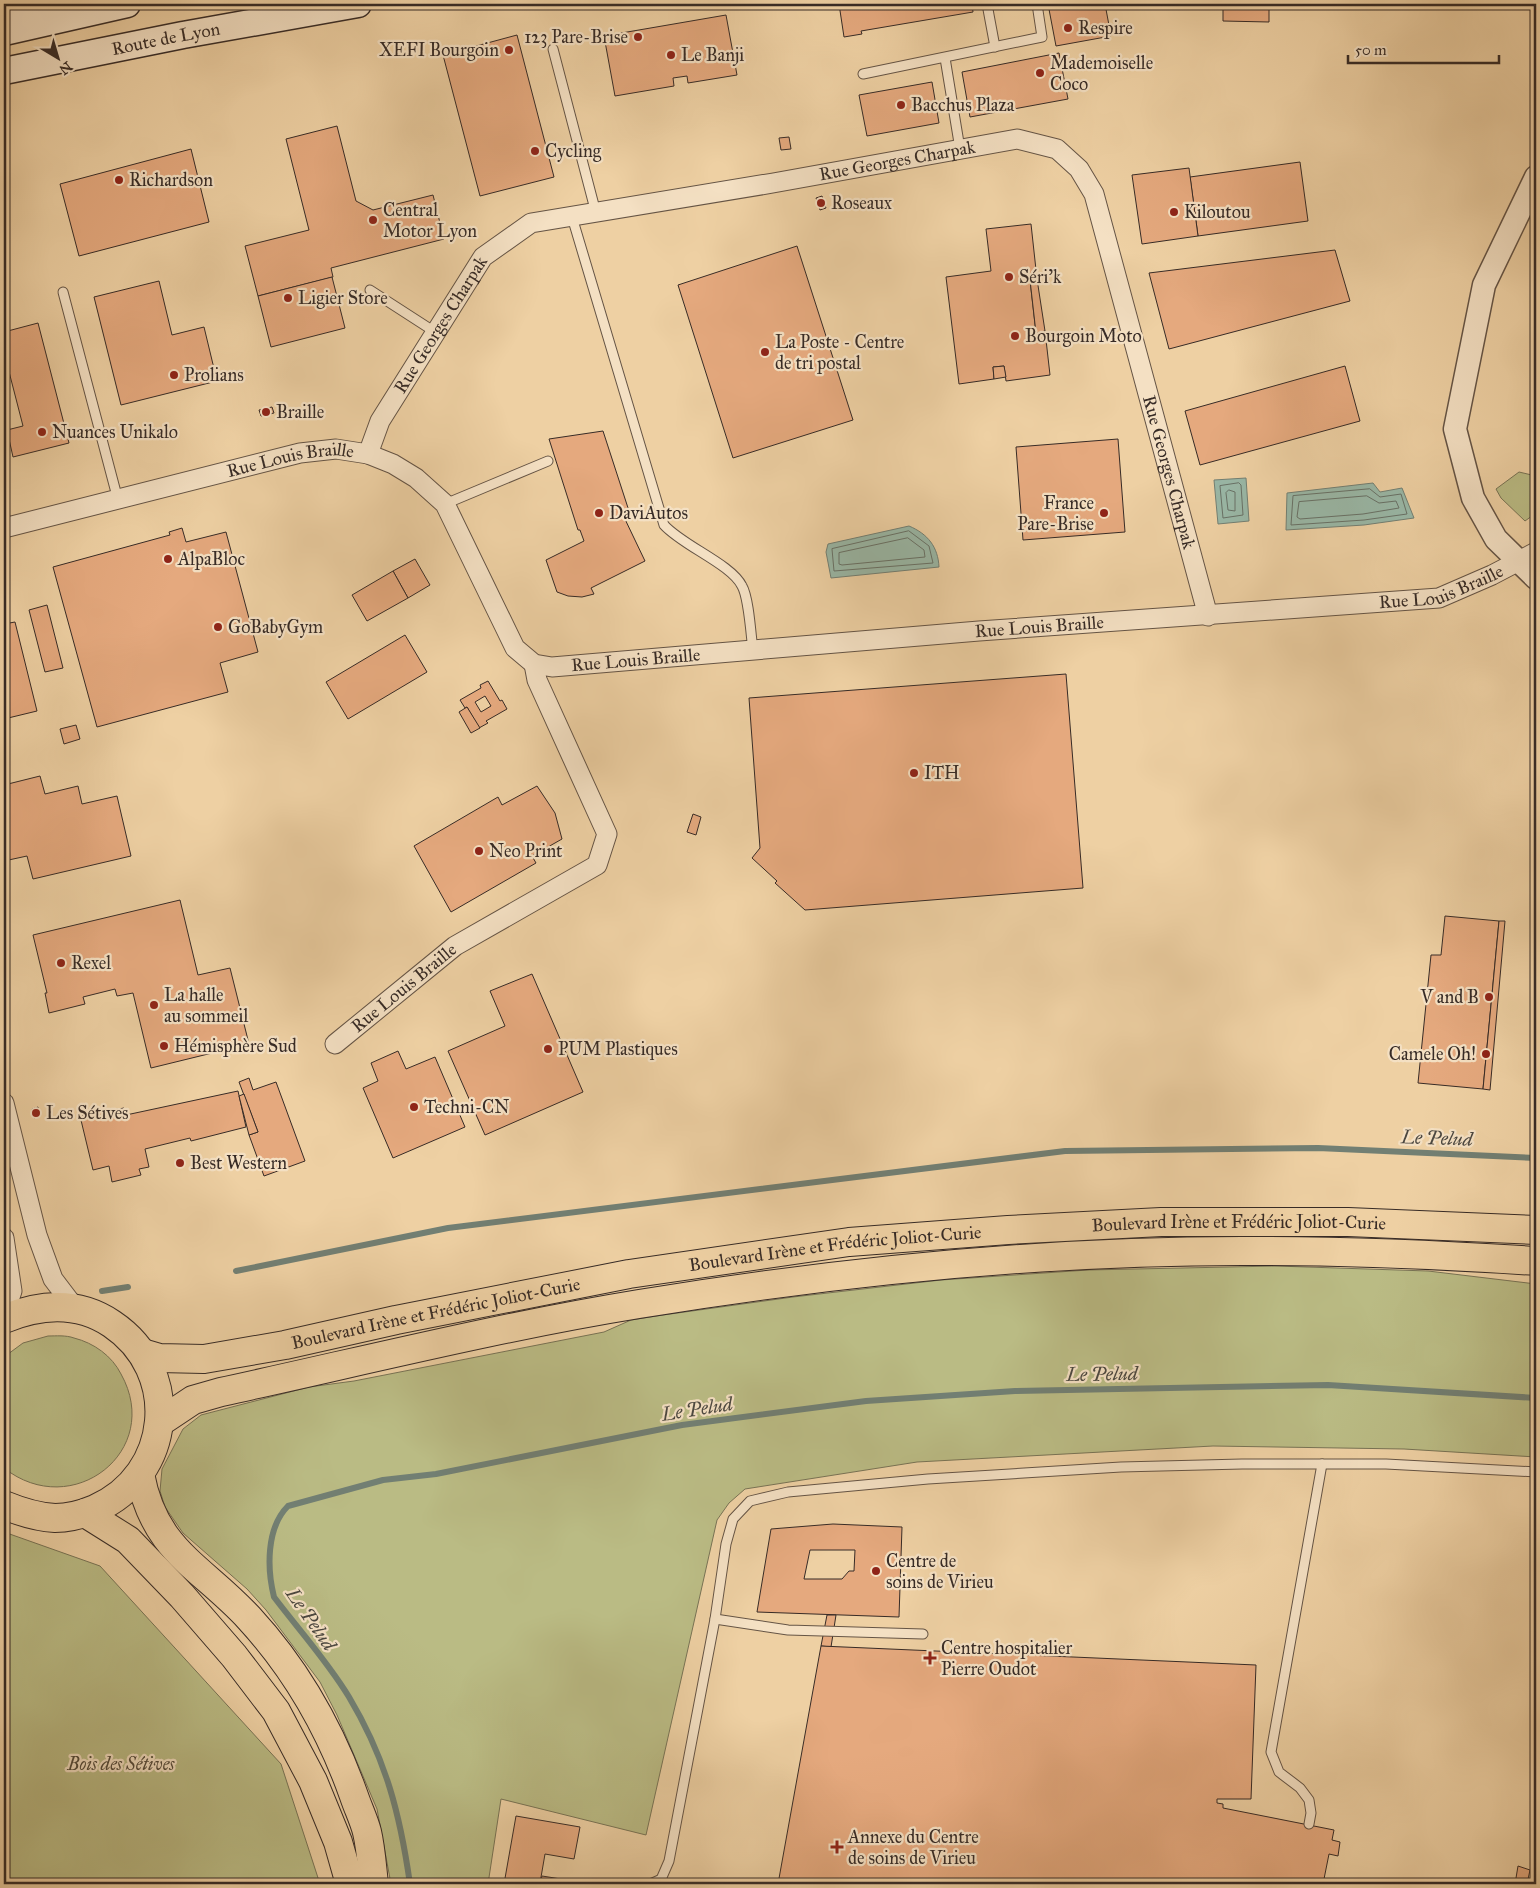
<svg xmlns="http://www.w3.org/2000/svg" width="1540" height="1888" font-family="'IM FELL Great Primer',serif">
<rect width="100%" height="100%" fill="#eed0a3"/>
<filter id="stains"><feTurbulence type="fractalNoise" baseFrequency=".004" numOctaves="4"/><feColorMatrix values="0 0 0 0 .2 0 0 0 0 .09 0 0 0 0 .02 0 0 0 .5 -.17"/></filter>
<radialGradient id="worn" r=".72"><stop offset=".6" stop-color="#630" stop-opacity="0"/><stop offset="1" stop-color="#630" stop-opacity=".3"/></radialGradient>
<g fill="#babb84" stroke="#787355">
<path d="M1519,472L1536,476V513L1525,521L1501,498L1496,489Z"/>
<path d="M1276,1266L1428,1271L1536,1284V1457L1404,1449L1213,1446L917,1462L745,1489L729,1503L717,1520L646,1835L501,1799L488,1884H391L377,1809L337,1715L320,1682L266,1610L247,1589L183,1533L165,1507L160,1491L162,1469L183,1429L201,1415L309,1387L354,1381L604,1332L631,1320L663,1315L793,1297L941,1280L1088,1270Z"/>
<path d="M48,1336C56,1336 66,1335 74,1338C94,1343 112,1356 121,1374C164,1451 72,1522 4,1468V1357L23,1343Z"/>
<path d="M4,1532L100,1566L281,1764L320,1884H4Z"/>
</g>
<g fill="#99b7a6" stroke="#727f73">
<path d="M1246,478L1249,521L1218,524L1214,480Z"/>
<path d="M1373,483L1380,492L1402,488L1414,518L1364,525L1286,530L1287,493Z"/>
<path d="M909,526C928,534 938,547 939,567L831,578L826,552L828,544Z"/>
</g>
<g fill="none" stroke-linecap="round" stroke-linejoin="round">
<g stroke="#687166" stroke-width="1">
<path d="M1239,483L1241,485L1243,515L1223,518L1220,486Z"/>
<path d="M1370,489L1380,497L1401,494L1407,514L1364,520L1291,525L1293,496Z"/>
<path d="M1229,490L1235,492V511L1228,510L1226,493Z"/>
<path d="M1367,496L1379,503L1396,501L1399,508L1363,514L1300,519L1297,517L1299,502Z"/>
<path d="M909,531L929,546L933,563L834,571L832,549Z"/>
<path d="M908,538L924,550L925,557L842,565L839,564V553Z"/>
</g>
<g stroke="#727f73" stroke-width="6">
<path d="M236,1271L448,1228L1065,1151L1318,1148L1536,1158"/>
<path d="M102,1291L128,1287"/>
<path d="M410,1884C400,1814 386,1759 349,1697C328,1662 299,1630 274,1597C267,1569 266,1528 288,1506L383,1480L436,1474L682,1425L866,1401L1015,1391L1328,1385L1536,1398"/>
</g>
</g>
<g fill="#e5a97e" stroke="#372b26" fill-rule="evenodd">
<path d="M839,4H972L973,12L861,31L862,34L844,37Z"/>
<path d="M1048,4H1105L1111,36L1056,46Z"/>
<path d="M1223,4H1269V22L1223,21Z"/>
<path d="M726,15L737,75L688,83L687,76L673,78L674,86L615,96L604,36Z"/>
<path d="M517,35L554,177L480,196L443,55Z"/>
<path d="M1059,53L1068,99L970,117L962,72Z"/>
<path d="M932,82L939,123L867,136L859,95Z"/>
<path d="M337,126L356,201L373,210L433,195L444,239L331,268L333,277L258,296L245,246L309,230L286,139Z"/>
<path d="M789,137L791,149L781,150L779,138Z"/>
<path d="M191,149L209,222L79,256L60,184Z"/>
<path d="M1300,162L1308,221L1198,236L1190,177Z"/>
<path d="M1189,168L1198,236L1142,244L1132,175Z"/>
<path d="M822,196L826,208L820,210L816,198Z"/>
<path d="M1031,224L1037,279L1030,280L1036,333L1045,331L1050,375L1006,381L1004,366L993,367L994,379L959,384L946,277L991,271L986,229Z"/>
<path d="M797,246L853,420L733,458L678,285Z"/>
<path d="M1335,250L1350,301L1169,349L1149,273Z"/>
<path d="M332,277L345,328L271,347L258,296Z"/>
<path d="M1037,279L1045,331L1036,333L1030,280Z"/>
<path d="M159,281L172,335L204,327L217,381L121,405L94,297Z"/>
<path d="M38,323L69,443L13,457L7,430L23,426L6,360H4V332Z"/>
<path d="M1004,366L1006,377L994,379L993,367Z"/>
<path d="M1345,366L1360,421L1200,465L1185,411Z"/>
<path d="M272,407L274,413L261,416L259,410Z"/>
<path d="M603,431L629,511L623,515L645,561L591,588L594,594L582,597L568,596L557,592L546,560L584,541L580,530H578L549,439Z"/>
<path d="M1118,439L1125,532L1023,540L1016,447Z"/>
<path d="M182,528L186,542L226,532L258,652L220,663L228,692L97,727L53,567L170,535L169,532Z"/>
<path d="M415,559L430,585L408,598L393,571Z"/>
<path d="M393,571L408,598L367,621L352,595Z"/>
<path d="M47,605L63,668L45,672L29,610Z"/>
<path d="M15,622L37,711L4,719V624Z"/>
<path d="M405,635L427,672L348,719L326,682Z"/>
<path d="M1066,674L1083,888L805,910L775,883L777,881L752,858L760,848L749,698Z"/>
<path d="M488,681L500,701L502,700L507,709L486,721L488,723L479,728L467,707L465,708L460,700L481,688L480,685ZM485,696L491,706L481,712L475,702Z"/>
<path d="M467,707L480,728L471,733L459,712Z"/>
<path d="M76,725L80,739L64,744L60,729Z"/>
<path d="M40,776L45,794L78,786L82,804L117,796L131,856L33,879L27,856L4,861V785Z"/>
<path d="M537,786L555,813L562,839L532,856L536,863L451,912L414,846L498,797L502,805Z"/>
<path d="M693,814L701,817L696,835L687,832Z"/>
<path d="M180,900L198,975L230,968L249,1044L151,1068L133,993L117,996L115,989L83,997L85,1004L49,1013L45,993H47L33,935Z"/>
<path d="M1445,916L1499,921L1483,1089L1418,1083L1431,955H1441Z"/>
<path d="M1499,921H1505L1490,1090L1483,1089Z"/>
<path d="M532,974L583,1092L485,1135L448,1051L505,1026L490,991Z"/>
<path d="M398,1051L406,1069L435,1057L465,1127L393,1158L363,1088L378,1081L371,1063Z"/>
<path d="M249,1078L253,1090L276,1082L305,1161L264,1176L249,1135L258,1132L239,1082Z"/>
<path d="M238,1091L246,1127L191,1141L190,1138L145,1149L149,1167L139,1169L141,1175L112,1182L109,1166L93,1170L80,1116L124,1108L126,1115Z"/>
<path d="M244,1094L258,1132L249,1135L239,1096Z"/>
<path d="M38,1107L40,1116L34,1118L32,1109Z"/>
<path d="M833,1524L902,1527L899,1617L757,1612L771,1529ZM810,1550H855L854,1571H849L842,1579H804Z"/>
<path d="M827,1615H836L831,1647L821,1646Z"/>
<path d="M821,1646L1256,1665L1251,1799H1217V1803L1223,1804V1808L1334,1830L1332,1840L1340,1842L1338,1856L1329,1854L1323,1884H778Z"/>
<path d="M516,1816L580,1827L574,1859L545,1854L540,1883L547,1884H504Z"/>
<path d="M1518,1866L1530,1870L1527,1884H1515Z"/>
<path d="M542,1876L561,1879L560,1884L540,1883Z"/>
</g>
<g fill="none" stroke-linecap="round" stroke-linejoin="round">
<defs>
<g id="service">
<path d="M987,4L995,47"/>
<path d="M266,8L281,4"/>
<path d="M553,49L596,213"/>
<path d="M945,58L960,149"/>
<path d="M863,74L1042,37L1037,4"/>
<path d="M572,217L664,525C683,546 731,564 742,586C749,598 751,636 753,651"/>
<path d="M370,290L435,332"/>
<path d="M63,292L118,500"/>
<path d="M445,504L548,461"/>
<path d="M715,1619L788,1630L923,1634"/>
<path d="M1309,1824L1311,1813L1309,1800L1300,1788L1279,1772L1271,1752L1322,1464"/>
<path d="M592,1884H602"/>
<path d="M650,1884L659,1880"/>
<path d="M659,1884L669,1861L715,1619L726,1544L733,1519L750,1501L788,1492L928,1479L1121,1467L1242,1464H1386L1536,1472"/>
</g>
<g id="minor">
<path d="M4,10L38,4"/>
<path id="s1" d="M368,454L380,421L483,257L531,223L773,183L1017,139L1057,149L1079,169L1094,194L1208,616"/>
<path id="s2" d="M4,528L300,453L336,449L368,454L393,464L416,478L445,504L515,648L534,664L552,667L979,631L1439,598L1492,575L1536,552"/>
<path id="s3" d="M335,1044L455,946L597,865L607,834L537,680L534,664"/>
<path d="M4,1103L37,1235L53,1279L75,1308"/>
<path d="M4,1238L12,1291L4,1315"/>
</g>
<path id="tertiary" d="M1536,177L1484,285L1455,429L1473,498L1496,539L1536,578"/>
<g id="secondary">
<path d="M4,32L127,4"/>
<path id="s4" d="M4,71L183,35L358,4"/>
</g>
<g id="primary">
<path d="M4,1319C40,1304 78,1301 112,1324C182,1371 173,1475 95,1509C83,1514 68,1518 55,1518C36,1517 21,1512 4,1505"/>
<path id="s5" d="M142,1353L159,1358L204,1359L285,1345L396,1320L629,1274L849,1242L1008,1230L1161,1222H1348L1536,1230"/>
<path d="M160,1422L193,1400L221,1392C359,1362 498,1327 639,1304C842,1271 1050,1250 1256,1251C1350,1251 1443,1255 1536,1261"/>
<path d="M140,1474C154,1551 201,1566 249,1618C296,1669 331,1731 354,1796C358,1808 364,1820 367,1832C371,1849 372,1867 374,1884"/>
<path d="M85,1513L128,1540L182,1596L234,1656L276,1711L313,1781L338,1842L350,1884"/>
</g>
</defs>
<use href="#service" stroke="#655445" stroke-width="11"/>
<use href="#minor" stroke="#655445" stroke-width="21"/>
<use href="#tertiary" stroke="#655445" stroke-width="25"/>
<use href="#secondary" stroke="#372b26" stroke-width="29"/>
<use href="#primary" stroke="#372b26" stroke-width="30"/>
<use href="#service" stroke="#f4e0c3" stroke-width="9"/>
<use href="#minor" stroke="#f4e0c3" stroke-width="19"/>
<use href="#tertiary" stroke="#f4e0c3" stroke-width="22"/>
<use href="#secondary" stroke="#f4e0c3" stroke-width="26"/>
<use href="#primary" stroke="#eed0a3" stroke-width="28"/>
</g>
<g fill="#8f2418" stroke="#f4e0c3" stroke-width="2">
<circle cx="1068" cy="28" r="5"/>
<circle cx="638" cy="37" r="5"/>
<circle cx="509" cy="50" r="5"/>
<circle cx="671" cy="55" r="5"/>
<circle cx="1040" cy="73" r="5"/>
<circle cx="901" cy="105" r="5"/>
<circle cx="535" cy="151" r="5"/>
<circle cx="119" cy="180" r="5"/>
<circle cx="821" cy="203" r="5"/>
<circle cx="1174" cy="212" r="5"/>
<circle cx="373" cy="220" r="5"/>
<circle cx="1009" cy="277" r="5"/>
<circle cx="288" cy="298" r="5"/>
<circle cx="1015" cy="336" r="5"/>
<circle cx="765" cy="352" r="5"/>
<circle cx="174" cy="375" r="5"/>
<circle cx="266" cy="412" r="5"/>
<circle cx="42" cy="432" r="5"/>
<circle cx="599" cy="513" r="5"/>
<circle cx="1104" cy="513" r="5"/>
<circle cx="168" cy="559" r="5"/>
<circle cx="218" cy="627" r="5"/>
<circle cx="914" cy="773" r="5"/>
<circle cx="479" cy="851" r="5"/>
<circle cx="61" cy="963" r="5"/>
<circle cx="1489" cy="997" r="5"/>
<circle cx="154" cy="1005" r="5"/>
<circle cx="164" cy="1046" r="5"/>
<circle cx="548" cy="1049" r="5"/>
<circle cx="1486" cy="1054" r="5"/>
<circle cx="414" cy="1107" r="5"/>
<circle cx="36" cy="1113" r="5"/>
<circle cx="180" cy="1163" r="5"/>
<circle cx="876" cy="1571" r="5"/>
<path d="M927.5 1650.5h5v5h5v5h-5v5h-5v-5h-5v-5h5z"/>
<path d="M834.5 1839.5h5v5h5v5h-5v5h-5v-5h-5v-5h5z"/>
</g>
<g text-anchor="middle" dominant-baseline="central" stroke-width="4.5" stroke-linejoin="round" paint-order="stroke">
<g font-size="18" fill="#372b26" stroke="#f4e0c3" text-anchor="start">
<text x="1078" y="28">Respire</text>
<text x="628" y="37" text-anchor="end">123 Pare-Brise</text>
<text x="499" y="50" text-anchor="end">XEFI Bourgoin</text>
<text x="681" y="55">Le Banji</text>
<text x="1050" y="63">Mademoiselle<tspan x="1050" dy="21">Coco</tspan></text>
<text x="911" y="105">Bacchus Plaza</text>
<text x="545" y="151">Cycling</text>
<text x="129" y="180">Richardson</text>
<text x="831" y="203">Roseaux</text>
<text x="383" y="210">Central<tspan x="383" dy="21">Motor Lyon</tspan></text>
<text x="1184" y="212">Kiloutou</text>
<text x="1019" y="277">Séri'k</text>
<text x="298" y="298">Ligier Store</text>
<text x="1025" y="336">Bourgoin Moto</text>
<text x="775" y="342">La Poste - Centre<tspan x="775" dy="21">de tri postal</tspan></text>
<text x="184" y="375">Prolians</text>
<text x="276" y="412">Braille</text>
<text x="52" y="432">Nuances Unikalo</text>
<text x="1094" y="503" text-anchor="end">France<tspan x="1094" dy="21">Pare-Brise</tspan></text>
<text x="609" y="513">DaviAutos</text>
<text x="178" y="559">AlpaBloc</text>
<text x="228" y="627">GoBabyGym</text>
<text x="924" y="773">ITH</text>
<text x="489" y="851">Neo Print</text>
<text x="71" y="963">Rexel</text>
<text x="164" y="995">La halle<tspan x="164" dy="21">au sommeil</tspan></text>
<text x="1479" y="997" text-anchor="end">V and B</text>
<text x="174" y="1046">Hémisphère Sud</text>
<text x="558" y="1049">PUM Plastiques</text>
<text x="1476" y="1054" text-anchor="end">Camele Oh!</text>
<text x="424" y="1107">Techni-CN</text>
<text x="46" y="1113">Les Sétives</text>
<text x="190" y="1163">Best Western</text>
<text x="886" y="1561">Centre de<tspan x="886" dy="21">soins de Virieu</tspan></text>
<text x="941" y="1648">Centre hospitalier<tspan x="941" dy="21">Pierre Oudot</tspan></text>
<text x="848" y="1837">Annexe du Centre<tspan x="848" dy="21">de soins de Virieu</tspan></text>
</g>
<g font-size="18" fill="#372b26" stroke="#f4e0c3">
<text stroke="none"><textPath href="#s4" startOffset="165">Route de Lyon</textPath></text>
<text stroke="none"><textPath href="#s1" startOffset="659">Rue Georges Charpak</textPath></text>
<text stroke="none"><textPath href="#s1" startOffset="149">Rue Georges Charpak</textPath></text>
<text stroke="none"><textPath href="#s2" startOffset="295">Rue Louis Braille</textPath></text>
<text stroke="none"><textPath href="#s1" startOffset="1169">Rue Georges Charpak</textPath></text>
<text stroke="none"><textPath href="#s2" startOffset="1564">Rue Louis Braille</textPath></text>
<text stroke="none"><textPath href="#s2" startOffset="1159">Rue Louis Braille</textPath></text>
<text stroke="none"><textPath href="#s2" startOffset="754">Rue Louis Braille</textPath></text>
<text stroke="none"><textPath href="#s3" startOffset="89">Rue Louis Braille</textPath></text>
<text stroke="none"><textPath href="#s5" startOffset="1109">Boulevard Irène et Frédéric Joliot-Curie</textPath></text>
<text stroke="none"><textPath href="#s5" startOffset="704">Boulevard Irène et Frédéric Joliot-Curie</textPath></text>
<text stroke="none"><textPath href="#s5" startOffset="299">Boulevard Irène et Frédéric Joliot-Curie</textPath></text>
</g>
<g font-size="18" font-style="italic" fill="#514839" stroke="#f4e0c3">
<text x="121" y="1764">Bois des Sétives</text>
</g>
<g font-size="19" font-style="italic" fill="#4b4740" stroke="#f4e0c3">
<text transform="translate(1437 1138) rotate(2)">Le Pelud</text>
<text transform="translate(1102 1374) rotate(-1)">Le Pelud</text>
<text transform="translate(697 1409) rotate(-9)">Le Pelud</text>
<text transform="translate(311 1619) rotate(55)">Le Pelud</text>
</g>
</g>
<rect width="1540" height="1888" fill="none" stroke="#eed0a3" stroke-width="20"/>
<rect x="5" y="5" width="1530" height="1878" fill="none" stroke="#372b26" stroke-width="2.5"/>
<rect x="10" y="10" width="1520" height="1868" fill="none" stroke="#372b26"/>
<g transform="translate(58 58) rotate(142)" stroke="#f4e0c3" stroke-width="4" paint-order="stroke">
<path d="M0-4L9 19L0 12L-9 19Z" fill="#372b26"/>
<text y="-8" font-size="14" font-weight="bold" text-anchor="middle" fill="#372b26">N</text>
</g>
<path d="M1348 55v8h151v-8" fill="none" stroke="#372b26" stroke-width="2.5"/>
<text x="1355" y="55" font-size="15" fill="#372b26" stroke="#f4e0c3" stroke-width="4" paint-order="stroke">50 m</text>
<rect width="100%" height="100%" filter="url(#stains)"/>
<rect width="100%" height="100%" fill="url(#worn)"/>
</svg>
